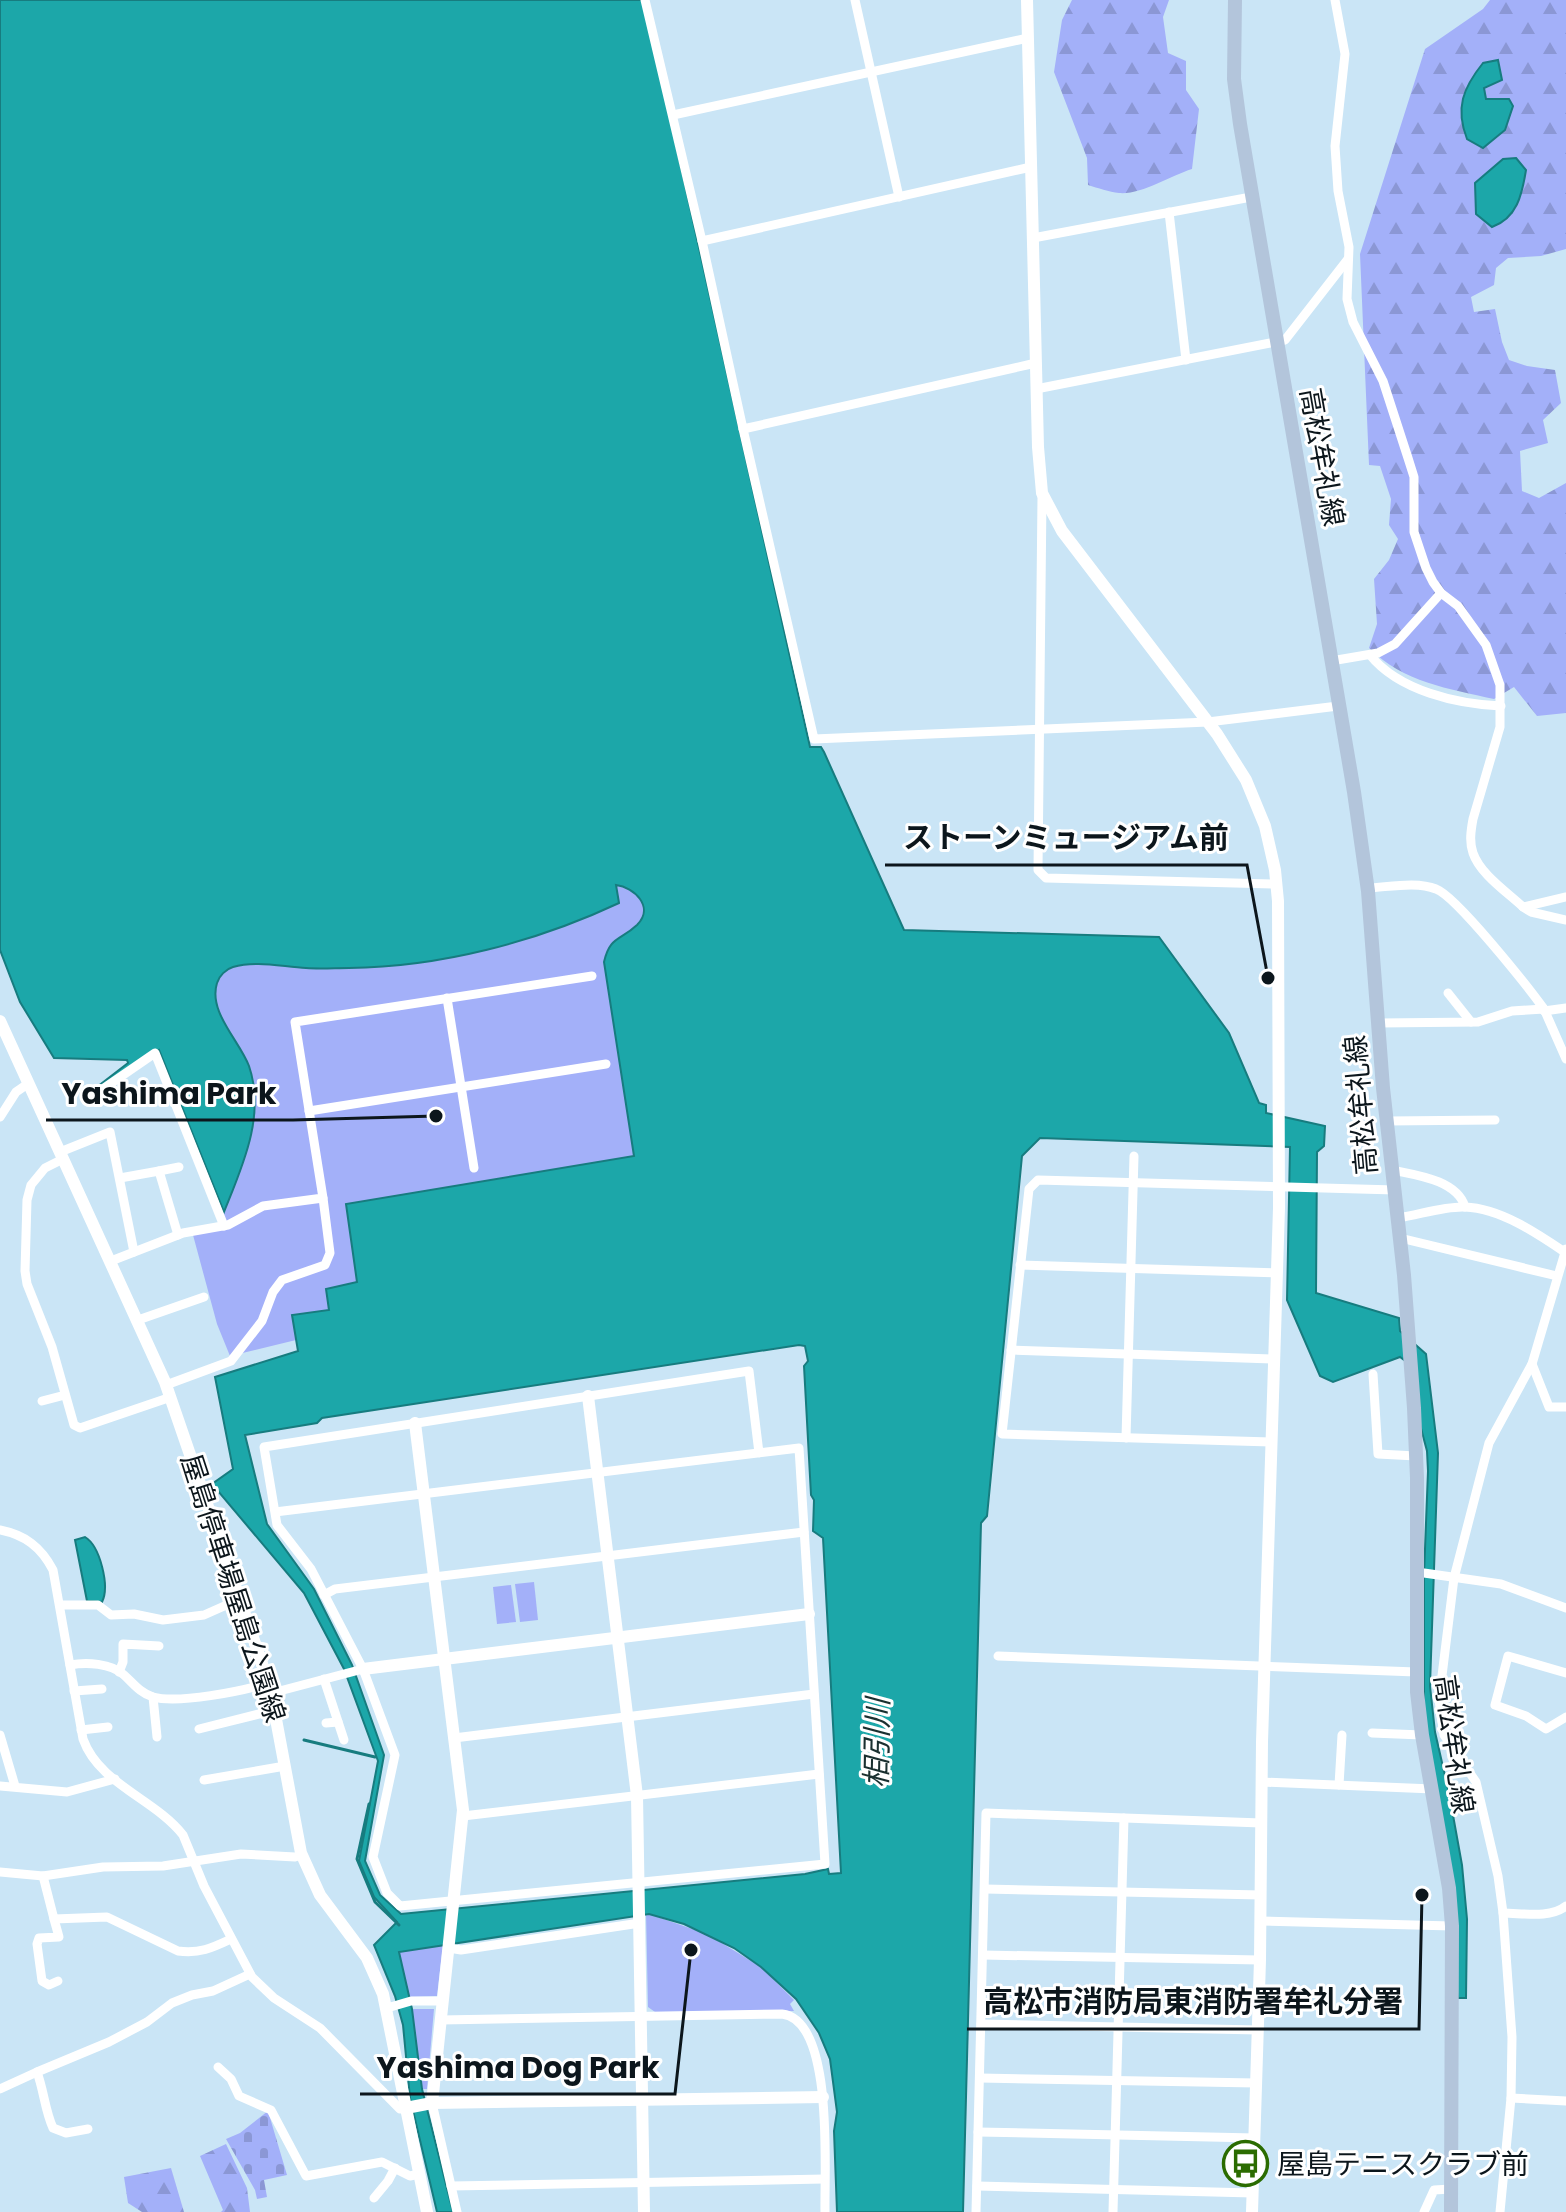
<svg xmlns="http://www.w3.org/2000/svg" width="1566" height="2212" font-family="Poppins,'Noto Sans JP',sans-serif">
<defs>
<pattern id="forest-firs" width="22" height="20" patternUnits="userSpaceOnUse" patternTransform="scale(2)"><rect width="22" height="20" fill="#a3b0f9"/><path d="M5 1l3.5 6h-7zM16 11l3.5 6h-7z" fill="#8b97d5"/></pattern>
<pattern id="cemetery-stones" width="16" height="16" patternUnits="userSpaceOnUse" patternTransform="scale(2)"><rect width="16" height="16" fill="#a3b0f9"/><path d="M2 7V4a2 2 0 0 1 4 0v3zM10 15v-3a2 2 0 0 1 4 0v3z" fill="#8b97d5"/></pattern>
</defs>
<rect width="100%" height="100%" fill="#cae5f6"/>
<g fill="url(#forest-firs)">
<path d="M1072,0H1169L1163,17L1168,53L1186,61V90L1199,109L1192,169C1170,176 1141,195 1119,193C1109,192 1098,188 1088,185L1087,158L1054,72L1062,20Z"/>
<path d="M1490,0H1566V249L1541,256L1508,258L1496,268L1494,285L1471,297L1474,312L1495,309L1502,342L1509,360L1527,366L1555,370L1561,403L1543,420L1548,443L1520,451L1522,491L1539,498L1566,483V713L1537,716L1514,687L1494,699C1449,689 1403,682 1369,648L1377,624L1374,579L1389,560L1398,539L1389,525L1391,499L1380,466L1369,465L1360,254L1425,49L1483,9Z"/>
<path d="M226,2144L247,2188L250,2212H221L223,2210L200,2156Z"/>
<path d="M171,2168L184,2212H142L128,2203L124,2177Z"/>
</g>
<path fill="url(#cemetery-stones)" d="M268,2111L287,2175L264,2180L267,2197L257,2199L255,2190L226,2139L240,2133Z"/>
<g fill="#a3b0f9">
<path d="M614,883L636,889L645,905L636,1158L346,1204L358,1282L330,1310L293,1315L296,1340L230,1356L217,1324L193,1235L224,1223L219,1196L204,1014L221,961Z"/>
<path d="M534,1582L538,1620L520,1622L515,1584Z"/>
<path d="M511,1585L516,1622L497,1624L493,1587Z"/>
<path d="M646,1913L707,1934L761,1967L794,2000L790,2004L794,2011L655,2012L648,2007Z"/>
<path d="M443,1945L437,1996L408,1997L398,1952Z"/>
<path d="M412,2009H434L427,2089H422Z"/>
</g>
<g fill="#1ca7a9" stroke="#177c7f" stroke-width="2" fill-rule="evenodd">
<path d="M0,0H644L810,747H821L824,752L904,930L1159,937L1229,1033L1259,1103L1266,1105V1113L1325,1126L1324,1146L1317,1152L1316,1293L1399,1318L1400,1331L1426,1354L1438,1453L1430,1686L1435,1732L1449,1793L1462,1865L1467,1919L1466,1998H1458L1424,1711V1575L1428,1471L1427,1451L1418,1417L1416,1369L1400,1357L1333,1382L1320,1376L1287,1300L1290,1147L1040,1138L1022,1156L987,1516L981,1523L963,2212H837L834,2131L837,2112L830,2059L819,2033L796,1999L761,1967L734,1948L684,1924L649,1914L399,1952L412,2009L422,2089L453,2212H437L410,2098L403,2025L395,1996L374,1945L397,1922L374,1897L359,1861L378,1761L344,1669L304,1593L212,1484L233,1469L215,1377L298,1351L292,1315L329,1310L326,1289L357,1282L346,1204L634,1156L604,962C610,936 620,941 637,925C655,907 634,887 616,885L619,903C536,942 440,967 349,968C335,968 320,969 306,968C283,967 256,960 233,967C226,969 219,976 217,983C208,1012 239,1040 249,1066C266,1116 242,1167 224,1212L159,1050L95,1094L93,1090L128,1063L127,1060L54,1058L20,1002L0,950ZM799,1345L805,1346L808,1361L804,1366L811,1495L814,1500L813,1531L823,1538L841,1873L829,1874L828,1869L805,1874L401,1914L380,1895L365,1861L384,1755L352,1665L314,1589L267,1524L245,1435L317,1423L322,1418Z"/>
<path d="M1498,60L1502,80L1484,88L1486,99H1509L1513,106L1505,130L1483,148L1467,139C1455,108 1463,88 1483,63Z"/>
<path d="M1516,158L1526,170C1522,195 1517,218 1492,227L1476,214L1475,183L1503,159Z"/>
<path d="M85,1537C100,1546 110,1586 102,1602L87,1601L75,1540Z"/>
</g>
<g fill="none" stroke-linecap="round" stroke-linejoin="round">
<g stroke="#177c7f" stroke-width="3">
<path d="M304,1740L375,1757"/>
<path d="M369,1804L357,1859L375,1902L399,1925"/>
</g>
<g stroke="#fff" stroke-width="9">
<path d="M645,0L702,241L1031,167"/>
<path d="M855,0L899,197"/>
<path d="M1335,0L1345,54L1335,146L1338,191L1349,247L1347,299L1353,322L1383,381L1408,458L1414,477V532L1426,568L1433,582L1441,593L1458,606L1486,645L1500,685V727L1473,819C1471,830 1469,842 1473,853C1480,874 1507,892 1523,907L1531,912L1566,920"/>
<path d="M673,115L1028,38"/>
<path d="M1169,212L1186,360"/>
<path d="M1033,238L1251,197"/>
<path d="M702,241L743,429L1036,363"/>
<path d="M1036,389L1285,340L1348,259"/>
<path d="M743,429L814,739L1208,722L1338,706"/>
<path d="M1042,497L1038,870L1046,878L1276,884"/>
<path d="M1370,655C1399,691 1457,704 1501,706"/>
<path d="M1331,661L1378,653L1395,644L1441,593"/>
<path d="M1368,888C1389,887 1417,881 1436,889C1456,896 1528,987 1544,1009"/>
<path d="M1523,907L1566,897"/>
<path d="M1448,993L1471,1022"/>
<path d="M447,998L474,1168"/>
<path d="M1544,1011L1566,1008"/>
<path d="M1379,1023L1478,1022L1512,1011L1544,1009L1566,1059"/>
<path d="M94,1095L155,1053L224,1226"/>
<path d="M309,1111L606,1064"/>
<path d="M0,1117L16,1092L29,1083"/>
<path d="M1387,1121L1495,1120"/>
<path d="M60,1152L110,1132L134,1252"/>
<path d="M63,1159L45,1168L31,1185L27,1200L25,1271L27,1284L52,1347L74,1425L80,1428L171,1397"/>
<path d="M1392,1170C1416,1175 1457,1180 1465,1207"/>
<path d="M159,1171L179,1167"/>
<path d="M120,1178L159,1171L178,1235"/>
<path d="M1398,1218C1419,1215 1444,1206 1465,1207C1500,1208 1538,1234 1566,1253"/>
<path d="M1400,1238L1557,1276"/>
<path d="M111,1261L183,1233L228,1225L263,1206L323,1198L295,1022L592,976"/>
<path d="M1020,1265L1277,1273"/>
<path d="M138,1320L204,1297"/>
<path d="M1011,1350L1274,1359"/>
<path d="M1532,1364L1549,1407H1566"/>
<path d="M1373,1374L1378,1454L1416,1456"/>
<path d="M166,1385L231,1361L262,1321L273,1292L282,1280L325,1265L330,1253L323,1198"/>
<path d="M42,1401L65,1395"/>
<path d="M1126,1438L1134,1156"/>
<path d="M1271,1442L1002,1434L1029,1189L1038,1180L1395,1190"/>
<path d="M275,1512L799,1448L825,1864L400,1906L387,1893L373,1857L395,1755L363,1669L311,1569L277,1525L264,1447L749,1371L759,1453"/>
<path d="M0,1530C25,1535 41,1547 53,1570L83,1739C99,1784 155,1799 183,1835L204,1886L252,1977L274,1998L320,2028L400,2109L406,2108"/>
<path d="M1417,1572L1501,1584L1566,1608"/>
<path d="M324,1595L335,1589L804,1532"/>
<path d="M60,1605H98L111,1615L134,1614L163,1620L204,1615L240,1599"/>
<path d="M998,1656L1416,1672"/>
<path d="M70,1665C86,1662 111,1663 124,1675C133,1683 140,1693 153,1697C179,1704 242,1691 269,1683"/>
<path d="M119,1672L123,1662V1644L159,1646"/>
<path d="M1566,1673L1508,1656L1495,1705L1526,1716L1546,1729L1566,1717"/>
<path d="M324,1679L344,1740"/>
<path d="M74,1691L102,1689"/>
<path d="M272,1693L363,1669"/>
<path d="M153,1697L157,1737"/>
<path d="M326,1723L338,1722"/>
<path d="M199,1729L275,1710"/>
<path d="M81,1730L108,1727"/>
<path d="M1372,1733L1422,1735"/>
<path d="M0,1735L15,1786"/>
<path d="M454,1738L814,1694"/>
<path d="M204,1780L285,1766"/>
<path d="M1262,1782L1433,1789"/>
<path d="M1339,1785L1342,1735"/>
<path d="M0,1786L67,1792L115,1779"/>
<path d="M463,1816L819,1774"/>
<path d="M0,1872L43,1876L54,1919L107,1917L178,1951C199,1954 212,1948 231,1939"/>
<path d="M43,1876L103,1867L163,1866L241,1854L295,1857L302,1855"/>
<path d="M985,1889L1261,1895"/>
<path d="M1503,1913C1522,1913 1550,1919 1566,1906"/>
<path d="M54,1919L59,1937L39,1938L37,1944L42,1981L49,1985L58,1981"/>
<path d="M1260,1921L1452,1926"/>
<path d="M449,1948L461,1950L640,1923"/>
<path d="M983,1955L1260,1960"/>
<path d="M387,2008L411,2001H443"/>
<path d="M441,2020L782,2014C835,2020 824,2173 825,2212"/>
<path d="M981,2024L1258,2030"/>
<path d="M218,2067L231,2079L239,2096L271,2110L306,2176L382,2162L410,2176L419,2174"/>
<path d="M980,2078L1256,2083"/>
<path d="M0,2089L37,2072"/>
<path d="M1511,2098L1566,2101"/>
<path d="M432,2103L457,2212"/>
<path d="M88,2129L66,2133L53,2128C45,2111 44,2091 37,2072L109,2042L147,2022L172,2003L192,1995L213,1991L250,1974"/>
<path d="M978,2132L1255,2138"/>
<path d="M451,2186L824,2179"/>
<path d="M977,2186L1253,2193"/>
<path d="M374,2198L388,2181L395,2168"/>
<path d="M976,2212L986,1813L1261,1823"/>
<path d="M1113,2212L1124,1818"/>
<path d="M1424,2212L1434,2190L1451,2189"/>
<path d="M1500,2212L1511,2098L1512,2037L1503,1913L1498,1876L1476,1782L1444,1735L1439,1700L1454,1578L1489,1443L1532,1364L1566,1249"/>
</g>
<g stroke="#fff" stroke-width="12">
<path d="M1027,0L1038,447L1042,493L1062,531L1217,734L1246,780L1265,826L1275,870L1278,901L1279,1208L1262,1742L1260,1960L1252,2212"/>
<path d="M0,1021L165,1382L270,1687L301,1853L320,1895L367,1958L383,1994L427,2212"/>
<path d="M588,1396L637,1796L644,2212"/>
<path d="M415,1423L463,1810L432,2103"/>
<path d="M363,1669L809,1614"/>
<path d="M406,2108L432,2103L823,2097"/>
</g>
<path stroke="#b3c5db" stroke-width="14" d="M1235,0L1234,79L1240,124L1354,792L1368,891L1383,1088L1404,1275L1414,1408L1417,1478V1692L1422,1735L1449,1888L1452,1926L1451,2212"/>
</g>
<defs>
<symbol id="bus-ring" viewBox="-11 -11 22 22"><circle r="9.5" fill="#fff" stroke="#2b6c01" stroke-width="1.5"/><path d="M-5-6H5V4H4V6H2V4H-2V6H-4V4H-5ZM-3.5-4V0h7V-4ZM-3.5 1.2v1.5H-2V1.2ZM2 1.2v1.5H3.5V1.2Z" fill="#2b6c01"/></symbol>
</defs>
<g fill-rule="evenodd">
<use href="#bus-ring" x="1220" y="2138" width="51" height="51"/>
</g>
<g text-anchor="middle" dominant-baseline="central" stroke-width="6" stroke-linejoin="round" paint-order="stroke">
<g font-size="28" fill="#0c161c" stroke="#fff">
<text transform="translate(1322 457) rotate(80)">高松牟礼線</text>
<text transform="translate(1361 1105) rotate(-95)">高松牟礼線</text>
<text transform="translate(233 1588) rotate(72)">屋島停車場屋島公園線</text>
<text transform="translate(1454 1744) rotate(82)">高松牟礼線</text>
</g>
<g font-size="28" fill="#0c161c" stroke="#fff" text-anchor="start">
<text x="1277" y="2164">屋島テニスクラブ前</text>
</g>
<g font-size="30" font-style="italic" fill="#1a3030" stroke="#fff">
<text transform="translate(877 1743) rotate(-89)">相引川</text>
</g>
</g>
<path fill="none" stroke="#0c161c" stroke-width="3" d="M1268 978L1247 865H885M436 1116L293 1120H46M1422 1895L1419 2029H967M691 1950L675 2094H360"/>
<g fill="#0c161c" stroke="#fff" stroke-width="3">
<circle cx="1268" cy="978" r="8"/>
<circle cx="436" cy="1116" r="8"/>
<circle cx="1422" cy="1895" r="8"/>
<circle cx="691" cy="1950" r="8"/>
</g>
<g font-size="30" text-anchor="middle" font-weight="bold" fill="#0c161c" stroke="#fff" stroke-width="6" stroke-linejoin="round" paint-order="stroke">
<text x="1066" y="848">ストーンミュージアム前</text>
<text x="169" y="1104">Yashima Park</text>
<text x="1193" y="2012">高松市消防局東消防署牟礼分署</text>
<text x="518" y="2078">Yashima Dog Park</text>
</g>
</svg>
